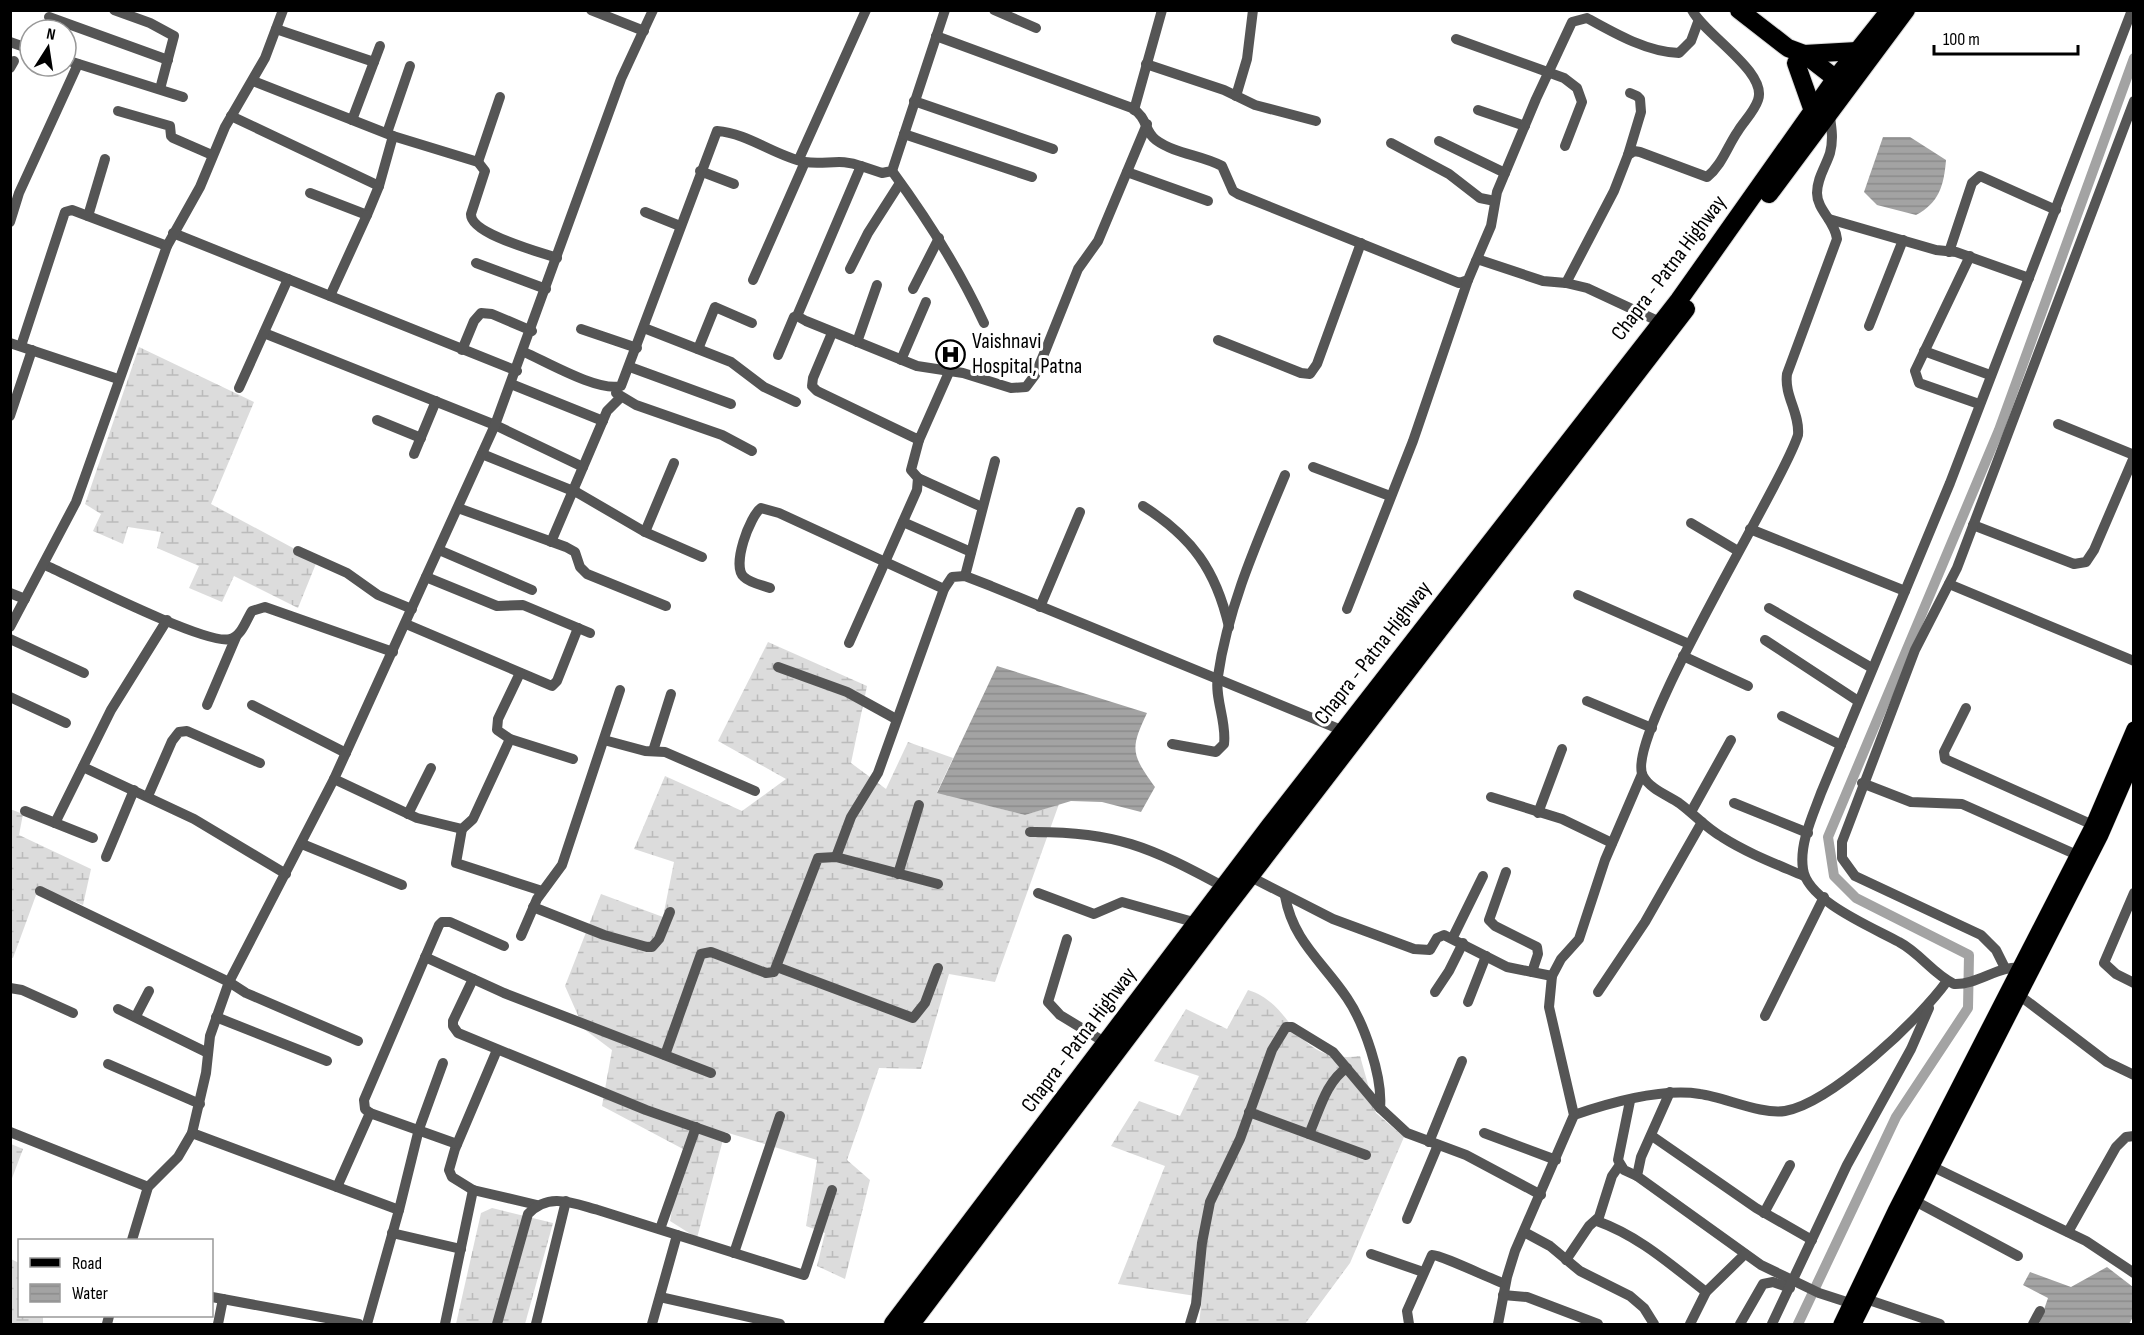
<svg xmlns="http://www.w3.org/2000/svg" width="2144" height="1335" font-family="'Sofia Sans Condensed',sans-serif">
<defs>
<pattern id="wetland-marsh" width="20" height="14" patternUnits="userSpaceOnUse" patternTransform="scale(1.5)"><rect width="20" height="14" fill="#dcdcdc"/><path d="M1 5h8M5 5V1M11 12h8M15 12V8" fill="none" stroke="#bbb"/></pattern>
<pattern id="water-rules" width="6" height="5" patternUnits="userSpaceOnUse" patternTransform="scale(1.5)"><rect width="6" height="5" fill="#a3a3a3"/><path d="M0 2.5h6" fill="none" stroke="#8b8b8b"/></pattern>
</defs>
<rect width="100%" height="100%" fill="#fff"/>
<g fill="url(#wetland-marsh)">
<path d="M139,347L254,402L211,504L317,561L298,608L234,576L222,602L189,588L199,566L157,548L161,532L128,527L123,544L93,531L101,514L85,504Z"/>
<path d="M768,642L867,686L851,763L886,789L908,742L953,758L937,792L1025,815L1059,804L995,982L949,974L921,1069L879,1068L847,1160L870,1180L845,1279L817,1266L825,1233L806,1226L817,1160L725,1132L697,1238L670,1221L683,1149L602,1106L612,1050L584,1029L565,986L601,894L663,917L674,862L634,849L665,776L742,811L786,779L718,741Z"/>
<path d="M10,809L23,814L19,835L91,869L83,905L39,887L13,958L10,957Z"/>
<path d="M1248,990C1297,1005 1292,1065 1360,1056L1376,1113L1404,1137L1350,1263L1305,1324H1199L1202,1297L1118,1284L1165,1166L1111,1146L1139,1101L1180,1116L1199,1076L1154,1061L1186,1009L1227,1029Z"/>
<path d="M11,1144L23,1149L11,1181L10,1144Z"/>
<path d="M492,1208L553,1223L525,1324H456L481,1213Z"/>
<path d="M11,1259L19,1263L20,1316H43V1324H11Z"/>
</g>
<g fill="url(#water-rules)">
<path d="M1883,137H1910L1946,160C1944,185 1939,203 1916,215L1877,205L1864,192Z"/>
<path d="M997,666L1147,713C1130,749 1131,754 1155,787L1141,812L1102,802L1071,801L1025,815L937,793Z"/>
<path d="M2107,1267L2133,1287V1317L2129,1324H2039L2048,1298L2023,1285L2030,1272L2071,1287Z"/>
</g>
<g fill="none" stroke-linecap="round" stroke-linejoin="round">
<path stroke="#a3a3a3" stroke-width="10" d="M1798,1324L1896,1117L1968,1008L1969,955L1856,898L1834,876L1828,837L1999,430L2134,58"/>
<defs>
<g id="primary">
<path d="M1841,1324L1895,1211L2093,825L2134,729"/>
<path d="M1854,1324L1932,1166L2101,835L2134,759"/>
</g>
<g id="highway">
<path d="M1739,10L1788,48L1804,54L1844,85"/>
<path d="M1804,54L1857,51"/>
<path d="M1796,63L1813,111"/>
<path d="M1769,194L1906,10"/>
<path d="M893,1324L1269,827L1679,300L1836,78L1890,10"/>
<path d="M911,1324L1220,915L1686,309"/>
</g>
</defs>
<use href="#primary" stroke="#dbdbdb" stroke-width="16"/>
<use href="#highway" stroke="#dbdbdb" stroke-width="20"/>
<g stroke="#555" stroke-width="10">
<path d="M114,10L150,23L174,36L160,89"/>
<path d="M591,10L644,31"/>
<path d="M945,10L892,171L882,173L861,166L797,316L806,321L917,366L963,373L1011,388L1026,387L1035,375L1046,349L1078,269L1098,241L1147,124"/>
<path d="M994,10L1036,28"/>
<path d="M49,17L168,60"/>
<path d="M276,29L374,62"/>
<path d="M936,36L1132,108C1148,118 1144,131 1156,140C1175,154 1202,155 1222,166L1233,191L1238,194L1459,283L1468,280L1476,261L1480,260L1543,281L1566,283"/>
<path d="M1456,39L1564,78L1577,88L1582,102L1565,146"/>
<path d="M10,42L30,49"/>
<path d="M66,60L183,97"/>
<path d="M1146,64L1224,90L1255,105L1316,121"/>
<path d="M10,68L14,61"/>
<path d="M253,81L393,136L478,162L485,171L471,214C470,234 540,252 557,258"/>
<path d="M1236,96L1247,59L1253,10"/>
<path d="M914,101L1053,149"/>
<path d="M1134,110L1162,10"/>
<path d="M1478,110L1525,126"/>
<path d="M118,111L170,126L171,136L173,138L212,155"/>
<path d="M231,116L379,186"/>
<path d="M352,120L380,46"/>
<path d="M387,133L410,66"/>
<path d="M904,134L1032,177"/>
<path d="M1439,141L1505,173"/>
<path d="M1391,143L1449,174L1480,198L1495,201"/>
<path d="M1628,155L1641,112L1640,99L1637,96L1630,93"/>
<path d="M799,159L866,10"/>
<path d="M478,162L500,97"/>
<path d="M700,171L734,184"/>
<path d="M892,171C928,220 959,269 984,323"/>
<path d="M1127,172L1208,201"/>
<path d="M310,193L367,215L379,186L393,136"/>
<path d="M645,212L680,226"/>
<path d="M88,216L105,159"/>
<path d="M1829,219L1936,250L1956,252L2029,278"/>
<path d="M10,222L19,193L78,64"/>
<path d="M173,233L517,371"/>
<path d="M1949,252L1972,183L1980,176L2056,210"/>
<path d="M1970,256L1915,371L1919,383L1979,404"/>
<path d="M1476,261L1491,226L1497,192L1536,99L1572,22L1587,18C1614,33 1647,52 1679,53L1691,41L1698,22"/>
<path d="M476,263L546,289"/>
<path d="M850,269L868,233L900,183"/>
<path d="M753,280L805,162"/>
<path d="M913,289L939,238"/>
<path d="M330,296L367,215"/>
<path d="M1660,322L1587,288L1566,283L1614,191L1628,155L1634,151L1640,152L1707,177C1722,165 1727,147 1738,131C1744,121 1754,112 1758,100C1768,72 1705,35 1692,10"/>
<path d="M1869,326L1903,240"/>
<path d="M644,328L731,362L764,387L796,402"/>
<path d="M581,329L637,348"/>
<path d="M264,333L495,425L583,467"/>
<path d="M832,333L813,378L812,386L817,391L919,440L950,370"/>
<path d="M1218,340L1301,373L1310,374L1317,364L1361,243"/>
<path d="M857,342L877,285"/>
<path d="M10,343L118,379"/>
<path d="M21,346L65,212L72,210L167,246"/>
<path d="M698,349L715,307L752,323"/>
<path d="M462,350L474,321L481,313L492,314L532,331"/>
<path d="M1924,351L1990,375"/>
<path d="M524,352C547,362 598,392 621,386L717,131C748,133 775,156 805,162C825,165 842,158 861,166"/>
<path d="M778,355L794,317L797,316"/>
<path d="M901,360L926,302"/>
<path d="M630,367L731,404"/>
<path d="M511,384L603,421"/>
<path d="M239,388L288,279"/>
<path d="M616,393L636,405L722,435L752,451"/>
<path d="M10,416L32,350"/>
<path d="M377,420L421,438"/>
<path d="M2058,424L2134,455"/>
<path d="M414,454L436,401"/>
<path d="M482,454L578,493L645,532L702,557"/>
<path d="M1313,467L1390,496"/>
<path d="M918,478L982,507"/>
<path d="M1143,506C1192,537 1216,570 1229,627"/>
<path d="M458,508L566,547L575,552L580,567L587,574L666,606"/>
<path d="M903,522L971,552"/>
<path d="M1691,523L1738,551"/>
<path d="M1973,525L2074,564L2086,562L2094,550L2134,457"/>
<path d="M1750,529L1905,591"/>
<path d="M645,532L674,463"/>
<path d="M551,542L607,411L621,397"/>
<path d="M439,550L532,590"/>
<path d="M298,551L347,573L378,595L412,609"/>
<path d="M45,565C74,578 207,646 230,639C242,636 246,620 252,611L265,607L393,652"/>
<path d="M965,576L995,461"/>
<path d="M426,577L497,606L523,605L590,633"/>
<path d="M1949,584L2134,661"/>
<path d="M770,588C762,585 750,583 744,577C731,566 750,516 761,508L779,513L944,589"/>
<path d="M10,593L25,599"/>
<path d="M1578,595L1689,644"/>
<path d="M1040,607L1080,512"/>
<path d="M1769,608L1872,668"/>
<path d="M1347,609L1413,441L1468,280"/>
<path d="M406,624L552,686L557,681L578,628"/>
<path d="M10,627L76,502L167,246L200,187L225,127L265,58L283,10"/>
<path d="M10,639L84,673"/>
<path d="M1765,640L1858,701"/>
<path d="M849,643L917,490L918,478L911,470L919,440"/>
<path d="M1683,656L1748,686"/>
<path d="M778,667L847,692L896,719"/>
<path d="M520,673L498,719L497,730L510,739L573,759"/>
<path d="M10,697L66,723"/>
<path d="M1587,701L1652,728"/>
<path d="M207,705L236,637"/>
<path d="M252,705L346,753"/>
<path d="M1966,708L1944,752L1945,759L2093,825"/>
<path d="M1782,716L1841,745"/>
<path d="M604,740L645,751L665,752L755,791"/>
<path d="M1172,744L1216,752L1224,744C1227,721 1214,698 1218,676C1228,606 1258,540 1285,475"/>
<path d="M653,751L671,694"/>
<path d="M83,767L194,819L286,874"/>
<path d="M334,779L417,818L462,829L473,819L510,739"/>
<path d="M1862,783L1911,802L1962,804L2077,855"/>
<path d="M148,796L172,741L179,732L187,731L260,763"/>
<path d="M1491,797L1562,819L1612,843"/>
<path d="M1734,803L1808,833"/>
<path d="M25,811L93,838"/>
<path d="M1691,812L1731,740"/>
<path d="M1538,813L1562,749"/>
<path d="M408,814L431,768"/>
<path d="M55,823L111,710L167,620"/>
<path d="M462,829L456,863L542,891"/>
<path d="M1030,832C1115,831 1150,847 1224,887"/>
<path d="M302,844L402,885"/>
<path d="M106,857L134,790"/>
<path d="M836,857L851,817L878,773L944,589L952,577L965,576L991,586L1344,731"/>
<path d="M1506,872L1489,920L1495,926L1537,947L1538,954L1532,972"/>
<path d="M898,874L919,805"/>
<path d="M1249,876L1333,919L1414,949L1430,950L1437,938L1444,935L1507,967L1552,976"/>
<path d="M1804,876C1776,864 1747,853 1722,837C1706,828 1694,814 1679,803C1667,795 1650,789 1643,776C1623,739 1781,488 1798,435C1800,413 1784,396 1787,374L1837,239C1835,221 1817,210 1817,193C1817,178 1826,166 1830,153C1834,138 1831,125 1829,111"/>
<path d="M40,891L229,982L246,993L358,1041"/>
<path d="M1038,893L1094,914L1122,902L1197,923"/>
<path d="M2134,893L2104,963L2116,974L2134,983"/>
<path d="M1285,896C1293,941 1322,961 1347,998C1364,1023 1383,1077 1380,1108"/>
<path d="M533,907L604,935L647,947H652L659,939L670,912"/>
<path d="M521,936L537,899L562,865L620,690"/>
<path d="M1453,937L1483,876"/>
<path d="M1067,939L1048,1002L1060,1015L1106,1043"/>
<path d="M425,957L504,993L711,1073"/>
<path d="M777,967L913,1018L925,1003L938,968"/>
<path d="M2005,968L1996,950L1981,935L1855,876L1842,858V842L1915,650L1957,568L2134,101"/>
<path d="M2024,968C1999,964 1979,985 1954,984C1933,974 1920,953 1899,942C1874,928 1807,901 1803,869C1799,844 1813,815 1821,793L1950,483L2132,10"/>
<path d="M473,979L453,1021V1026L458,1033L646,1110L726,1138"/>
<path d="M10,988L22,990L73,1013"/>
<path d="M1435,992L1449,971L1463,943"/>
<path d="M1598,992L1645,922L1702,822"/>
<path d="M2019,995L2107,1062L2134,1075"/>
<path d="M1468,1002L1486,956"/>
<path d="M118,1009L208,1053"/>
<path d="M136,1016L149,991"/>
<path d="M1765,1016L1824,897"/>
<path d="M216,1017L327,1061"/>
<path d="M497,1050L455,1149L449,1170L452,1177L473,1190L537,1205"/>
<path d="M665,1055L701,954L711,952L766,973L774,972L818,858L836,857L938,884"/>
<path d="M108,1064L200,1104"/>
<path d="M1670,1092L1641,1157L1637,1176L1761,1265L1819,1293L1856,1305"/>
<path d="M1630,1101L1618,1160L1624,1170L1637,1176"/>
<path d="M1249,1112L1366,1155"/>
<path d="M370,1113L365,1109L364,1100L439,925L442,922H450L504,946"/>
<path d="M1574,1115C1609,1103 1663,1088 1700,1094C1724,1097 1762,1115 1785,1111C1831,1103 1920,1019 1947,981"/>
<path d="M10,1132L148,1187"/>
<path d="M192,1133L399,1210L367,1324"/>
<path d="M1484,1133L1556,1160"/>
<path d="M1309,1134C1319,1112 1326,1081 1347,1068"/>
<path d="M1652,1136L1756,1208L1812,1240"/>
<path d="M1429,1142L1462,1061"/>
<path d="M1927,1164L2086,1241L2134,1273"/>
<path d="M337,1187L370,1113L457,1144"/>
<path d="M1915,1201L2018,1256"/>
<path d="M399,1210L419,1129L443,1063"/>
<path d="M1764,1213L1790,1165"/>
<path d="M1407,1219L1438,1145"/>
<path d="M1597,1221C1639,1236 1671,1265 1706,1292"/>
<path d="M660,1229L696,1127"/>
<path d="M1524,1232L1550,1246L1580,1271L1630,1296L1644,1308L1654,1324"/>
<path d="M2068,1232L2116,1147L2126,1137L2134,1136"/>
<path d="M392,1233L461,1249"/>
<path d="M132,1240L148,1187L178,1157L192,1133L206,1073L210,1036L229,982L334,779L495,425L621,79L653,10"/>
<path d="M734,1253L780,1116"/>
<path d="M1371,1254L1423,1272"/>
<path d="M1566,1260L1589,1226L1599,1217L1612,1176L1619,1166"/>
<path d="M1503,1295L1527,1297L1598,1324"/>
<path d="M212,1297L359,1324"/>
<path d="M660,1297L780,1324"/>
<path d="M1866,1299L1940,1324"/>
<path d="M107,1324L109,1316"/>
<path d="M218,1324L223,1299"/>
<path d="M445,1324L473,1190"/>
<path d="M497,1324L528,1214C549,1192 572,1203 598,1210L804,1275L832,1190"/>
<path d="M536,1324L566,1201"/>
<path d="M652,1324L677,1235"/>
<path d="M1190,1324L1196,1304L1202,1243L1210,1202L1240,1139L1272,1050L1286,1027H1292L1333,1052L1380,1108L1407,1133L1466,1155L1541,1195"/>
<path d="M1409,1324L1407,1311L1432,1255C1439,1254 1493,1280 1505,1284"/>
<path d="M1498,1324L1507,1277L1515,1251L1574,1115L1549,1007L1552,976L1561,959L1579,939L1605,860L1642,774"/>
<path d="M1690,1324L1706,1292L1745,1254"/>
<path d="M1740,1324L1763,1284L1773,1282L1790,1288"/>
<path d="M1772,1324L1847,1165L1911,1049L1929,1008"/>
<path d="M2033,1324L2040,1311"/>
</g>
<use href="#primary" stroke="#000" stroke-width="15"/>
<use href="#highway" stroke="#000" stroke-width="18"/>
</g>
<defs>
<symbol id="hospital-ring" viewBox="-11 -11 22 22"><circle r="9.5" fill="#fff" stroke="#000" stroke-width="1.5"/><path d="M-5-5h3v3.5h4V-5h3V5h-3V1.5h-4V5h-3Z" fill="#000"/></symbol>
</defs>
<g fill-rule="evenodd">
<use href="#hospital-ring" x="934" y="338" width="33" height="33"/>
</g>
<g text-anchor="middle" dominant-baseline="central" stroke-width="6" stroke-linejoin="round" paint-order="stroke">
<g font-size="22" fill="#000" stroke="#fff">
<text transform="translate(1669 268) rotate(-53)">Chapra - Patna Highway</text>
<text transform="translate(1373 653) rotate(-52)">Chapra - Patna Highway</text>
<text transform="translate(1079 1040) rotate(-53)">Chapra - Patna Highway</text>
</g>
<g font-size="22" fill="#000" stroke="#fff" text-anchor="start">
<text x="972" y="341">Vaishnavi<tspan x="972" dy="25">Hospital, Patna</tspan></text>
</g>
</g>
<rect width="2144" height="1335" fill="none" stroke="#000000" stroke-width="24"/>
<rect x="18" y="1239" width="195" height="78" fill="#ffffff" stroke="#999999" stroke-width="1.5"/>
<rect x="30" y="1258" width="30" height="9" fill="#000000" stroke="#999999" stroke-width="1.5"/>
<text x="72" y="1269" font-size="18" fill="#000000">Road</text>
<rect x="30" y="1284" width="30" height="18" fill="url(#water-rules)" stroke="#999999" stroke-width="1.5"/>
<text x="72" y="1299" font-size="18" fill="#000000">Water</text>
<g transform="translate(48 48) rotate(12)"><circle r="28" fill="#ffffff" stroke="#999999" stroke-width="1.5"/>
<path d="M0-4.5L10 22L0 15L-10 22Z" fill="#000000"/>
<text y="-9" font-size="16" font-weight="bold" text-anchor="middle" fill="#000000">N</text>
</g>
<path d="M1934 45v9h144v-9" fill="none" stroke="#000000" stroke-width="3"/>
<text x="1943" y="45" font-size="18" fill="#000000" stroke="#ffffff" stroke-width="4.5" paint-order="stroke">100 m</text>
</svg>
